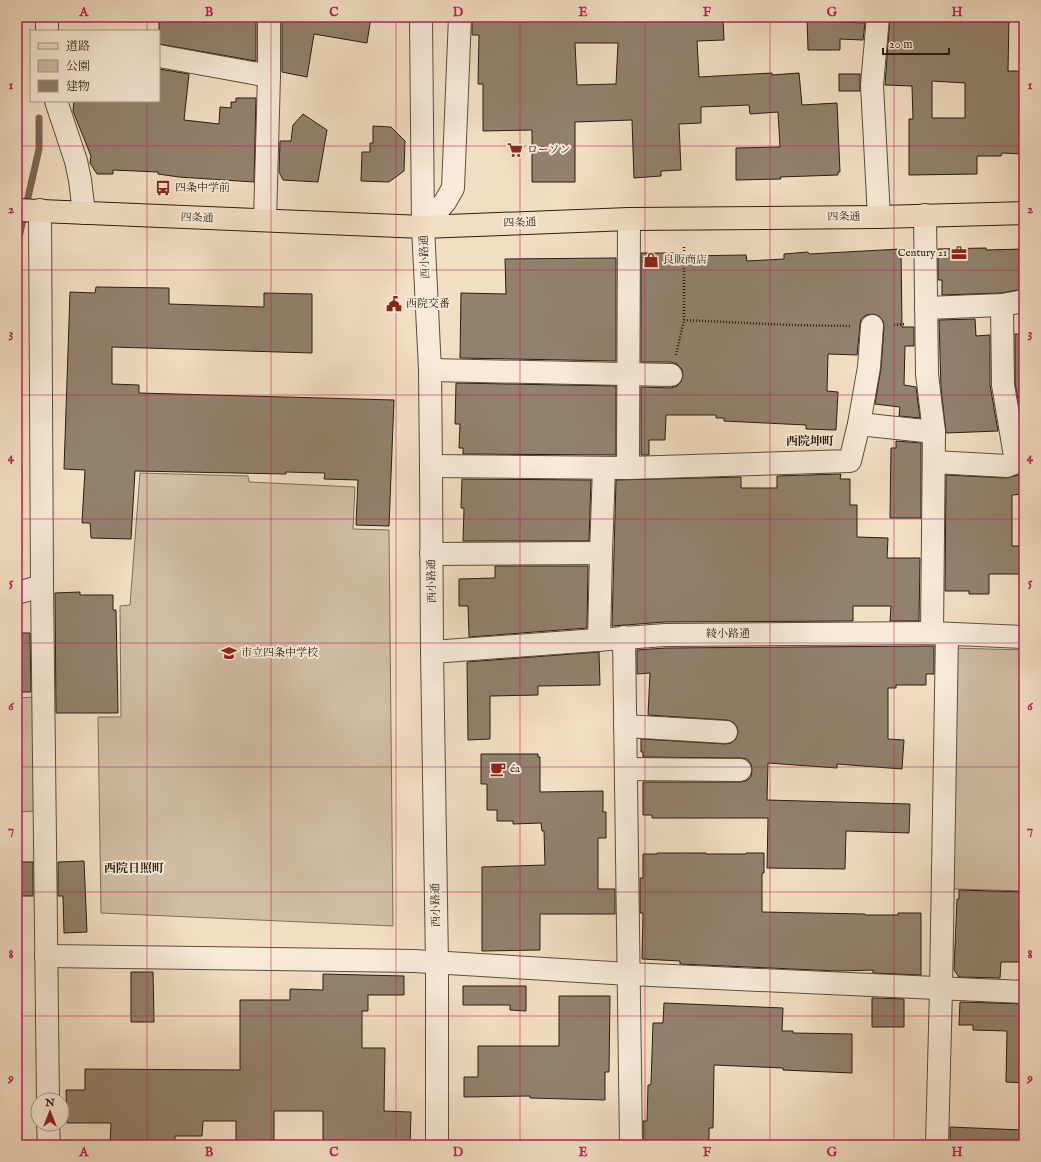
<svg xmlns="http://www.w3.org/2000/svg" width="1041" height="1162" font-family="'IM FELL English','Noto Serif JP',serif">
<rect width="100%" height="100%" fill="#f2dec3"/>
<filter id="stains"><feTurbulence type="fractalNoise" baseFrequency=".005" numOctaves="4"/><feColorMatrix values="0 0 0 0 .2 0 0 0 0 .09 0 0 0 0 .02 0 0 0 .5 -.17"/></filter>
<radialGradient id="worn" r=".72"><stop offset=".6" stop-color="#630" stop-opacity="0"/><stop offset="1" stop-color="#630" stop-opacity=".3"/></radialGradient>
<g fill="#d0bda4" stroke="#7c6d5a">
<path d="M140,473L248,476L249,482L355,487L353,529L389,530L393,926L101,913L98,717H121L120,606L130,605Z"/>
<path d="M953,648L1024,650V891L953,889Z"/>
<path d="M36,697L37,811L17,812V698Z"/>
</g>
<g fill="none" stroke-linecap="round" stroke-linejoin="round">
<path stroke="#796956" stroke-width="7" d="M17,246L39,149V118"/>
</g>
<g fill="#92816d" stroke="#291d0f" fill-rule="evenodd">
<path d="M159,17H256V61L159,44Z"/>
<path d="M282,17H371L367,43L314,34L307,77L282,72Z"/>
<path d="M472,17H723L724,40L697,41L699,77L772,73V75L799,73L802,105L837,103L840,172H838V175L780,177L781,179L736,180V148L780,147L778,112L750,114L749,105L701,107V123L679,124L681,170L661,171V176L634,178L632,120L575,122V182H532V130L483,131V84H478L479,35H472ZM575,43H618L616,84L577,85Z"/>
<path d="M807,17H840V22L865,23L863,40L840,39V50H808Z"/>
<path d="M890,17L967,20V17H1009L1008,71H1024V154L1002,153L1001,156H977V174L909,175V119H913L912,86L885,85ZM932,81L965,83V118H932Z"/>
<path d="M159,69L189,74L184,120L219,124L220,107L231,108V102H236V98H256L254,182L179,177L158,174V172L113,170V174H97L90,163L91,156L73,111L74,101H159Z"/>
<rect x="839" y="74" width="21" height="17"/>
<path d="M303,114L327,130L318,182L283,180L279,172L280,141H291L293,125Z"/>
<path d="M373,126L391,127L405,141L404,171L389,182L361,181L362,152H370V143H373Z"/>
<path d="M986,248V250L1024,249V289L1001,293L942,295V280H938V249Z"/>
<path d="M901,249L902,327H914V346H905L904,385L916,387L920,418L899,416L900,407L875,404L881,368L884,327L883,321L879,316L873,314L866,315L861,319L860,325L857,355L828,354L827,391L838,392L836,430L806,429V425L724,421V418H716V415H666L665,440H649V455H641V387L671,388L677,386L681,382L683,375L682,369L677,364L671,362H641V253H681V256L746,255L747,261L784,259V254L808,252L809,254Z"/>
<path d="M616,258V361L460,358L461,293L506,294L505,259Z"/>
<path d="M96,287L169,288V304L264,307V293L312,294V353L112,347V384L139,385V393L394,400L389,526L356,525L358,480L324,479L325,473L286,472V474L135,471L131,539L91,538L90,523H82L85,470L64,469L70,292L95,293Z"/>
<path d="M975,319L976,336L990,335V385L998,431L946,433L941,388L939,320Z"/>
<path d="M1015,334H1024V421L1022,420L1015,384Z"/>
<path d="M456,383L616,386V455L463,454V448H459L460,424H455Z"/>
<path d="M896,441L921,443V518H890L891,448H896Z"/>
<path d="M841,474L840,479H850V505H857V537L888,538L887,558H920L919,621H890L891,606H853V621L665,622L612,626L616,480L741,477V488H777V476Z"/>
<path d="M946,475L1006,478L1018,475H1024V494L1012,495V546H1024V574H989V594H969V591H945Z"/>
<path d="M462,479L591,480L589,541H463L464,508H461Z"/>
<path d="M495,566H588L587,628L469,637L468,606H459V579L495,578Z"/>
<path d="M80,592V595H113V610H116L118,713H56L55,593Z"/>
<path d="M17,633H30L31,692H17Z"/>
<path d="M934,646V674H926V685H896V688H888V739L904,740L902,769L837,764V768L768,763L767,800L910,804L909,833L846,831L845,869L767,868L768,818H652V815H643V782H740L746,781L751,777L752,770L751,764L747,759L740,758L643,757V752H641V739L725,744L731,743L736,739L738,732L737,727L733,722L727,720L648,715L650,673L637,674V650L666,648Z"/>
<path d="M599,652L600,685L538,686V695L490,696V739L468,740L467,662Z"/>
<path d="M481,754H538V757H540V792L603,791V812H606V838H598V889H615V914H540V950L482,951V867L545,865L544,831H542L541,823L513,824V821H497V810H487V784H481Z"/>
<path d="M657,853H706V854H746V853H764V873H762V912L865,914V915H898V913H921V975L873,973V970L838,971L680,964V961L642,959L643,913H640V878H643V854H657Z"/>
<path d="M84,861L87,932L64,933L63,896H58V862Z"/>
<rect x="17" y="862" width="16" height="34"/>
<path d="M959,890L1024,892V960H1019V962H1001L1000,978L959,977L954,970L957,899H959Z"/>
<path d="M131,972H153L154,1022H131Z"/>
<path d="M323,974L404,976V995H368V1011H362V1048H385L384,1111L411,1112L410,1145H323V1111H274V1145H236V1121H203L202,1136H175V1145L110,1144L111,1123H67L66,1090H85V1069L240,1070V1000H290V989L323,990Z"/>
<path d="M463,986H526V1011L510,1010V1005H463Z"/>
<path d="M559,996H610L609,1072H605V1100L530,1098V1096L464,1097V1077H478V1046H559Z"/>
<path d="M872,998L904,999V1027H872Z"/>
<path d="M960,1002L1024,1004V1083L1006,1082L1007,1031L973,1030V1025H959Z"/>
<path d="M664,1003L783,1008L782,1031H793V1033L852,1034V1073L783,1070V1068L714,1065L713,1128H709V1145H643V1121H647L648,1085H650L651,1084L653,1023H663Z"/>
<path d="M950,1127L1022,1130L1021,1145H950Z"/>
</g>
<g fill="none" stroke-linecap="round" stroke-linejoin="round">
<defs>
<g id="minor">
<path d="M421,17L423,227L430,370L431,466L432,652L437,963V1145"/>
<path d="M878,17L872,85L879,217"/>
<path d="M47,31V17"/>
<path d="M159,56L269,76"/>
<path d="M56,101L76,161L80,180L84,213"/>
<path d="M40,210L42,586L48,1100"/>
<path d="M925,215L927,374L934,432L932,633"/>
<path d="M265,220L269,76V17"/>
<path d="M423,227L445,202L453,188L460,17"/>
<path d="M1002,305L1003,385L1016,462"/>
<path d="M926,308L1002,305L1024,301"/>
<path d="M430,370L671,375"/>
<path d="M859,424L869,367L872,326"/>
<path d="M934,462L1007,466L1016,462L1024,463"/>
<path d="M431,466L628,468L850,461L859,424L934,432"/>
<path d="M628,468L629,219"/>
<path d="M431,554L601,553"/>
<path d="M17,593L42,586"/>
<path d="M624,637L631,1145"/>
<path d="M599,640L601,553L604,468"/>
<path d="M432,652L665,635L932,633L1024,637"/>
<path d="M625,726L726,732"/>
<path d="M626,769L740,770"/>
<path d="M46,956L414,961L629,974L1024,992"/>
<path d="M48,1124L49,1145"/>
<path d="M937,1145L941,989L947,634"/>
</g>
<path id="major" d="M17,210L423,227L629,219L879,217L1024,213"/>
</defs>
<use href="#minor" stroke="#5b4d3c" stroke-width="24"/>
<use href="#major" stroke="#291d0f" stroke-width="24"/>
<g stroke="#291d0f" stroke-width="2.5" stroke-dasharray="1 2" stroke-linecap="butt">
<path d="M684,320L789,325L851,326"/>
<path d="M894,325L905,324"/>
<path d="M676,355L684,320V246"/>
</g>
<use href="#minor" stroke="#f7ead8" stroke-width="22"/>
<use href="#major" stroke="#f2dec3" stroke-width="22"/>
</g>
<path fill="none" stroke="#c2185b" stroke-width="1" stroke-opacity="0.55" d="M147,17V31M271,17V1145M396,17V1145M520,17V1145M645,17V1145M770,17V1145M894,17V1145M147,101V1145M17,146H1024M17,270H1024M17,395H1024M17,519H1024M17,643H1024M17,767H1024M17,892H1024M17,1016H1024"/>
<defs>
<symbol id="supermarket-bare" viewBox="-9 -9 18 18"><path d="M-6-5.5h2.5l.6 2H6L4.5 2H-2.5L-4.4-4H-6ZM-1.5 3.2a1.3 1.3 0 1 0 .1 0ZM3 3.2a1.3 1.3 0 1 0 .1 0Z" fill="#8f2418" stroke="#f7ead8" stroke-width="2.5" paint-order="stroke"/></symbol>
<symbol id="bus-bare" viewBox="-9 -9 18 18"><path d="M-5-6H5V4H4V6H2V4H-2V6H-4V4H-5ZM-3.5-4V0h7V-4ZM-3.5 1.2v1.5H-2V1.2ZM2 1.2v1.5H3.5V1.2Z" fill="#8f2418" stroke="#f7ead8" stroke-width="2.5" paint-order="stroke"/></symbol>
<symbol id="office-bare" viewBox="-9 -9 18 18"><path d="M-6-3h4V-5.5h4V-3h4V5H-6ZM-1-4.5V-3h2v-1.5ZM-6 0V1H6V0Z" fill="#8f2418" stroke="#f7ead8" stroke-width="2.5" paint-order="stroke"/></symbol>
<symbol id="shop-bare" viewBox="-9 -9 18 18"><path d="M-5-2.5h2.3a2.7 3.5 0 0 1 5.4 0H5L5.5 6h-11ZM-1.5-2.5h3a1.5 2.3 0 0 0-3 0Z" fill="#8f2418" stroke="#f7ead8" stroke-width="2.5" paint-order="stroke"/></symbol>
<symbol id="civic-bare" viewBox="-9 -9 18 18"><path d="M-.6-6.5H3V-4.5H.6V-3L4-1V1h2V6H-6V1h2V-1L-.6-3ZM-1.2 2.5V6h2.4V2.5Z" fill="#8f2418" stroke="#f7ead8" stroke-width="2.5" paint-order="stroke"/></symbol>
<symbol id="school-bare" viewBox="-9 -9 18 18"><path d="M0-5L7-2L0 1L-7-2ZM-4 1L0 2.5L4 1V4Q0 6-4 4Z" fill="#8f2418" stroke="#f7ead8" stroke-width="2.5" paint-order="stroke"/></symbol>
<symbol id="cafe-bare" viewBox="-9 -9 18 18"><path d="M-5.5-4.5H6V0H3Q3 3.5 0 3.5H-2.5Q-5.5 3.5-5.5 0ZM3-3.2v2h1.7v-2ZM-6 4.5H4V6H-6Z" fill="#8f2418" stroke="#f7ead8" stroke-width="2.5" paint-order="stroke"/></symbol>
</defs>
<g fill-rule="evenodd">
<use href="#supermarket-bare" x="504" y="139" width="22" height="22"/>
<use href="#bus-bare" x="152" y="177" width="22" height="22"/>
<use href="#office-bare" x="948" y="242" width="22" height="22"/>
<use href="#shop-bare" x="640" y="249" width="22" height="22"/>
<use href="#civic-bare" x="383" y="293" width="22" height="22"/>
<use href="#school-bare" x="218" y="642" width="22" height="22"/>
<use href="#cafe-bare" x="487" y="758" width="22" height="22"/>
</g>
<g text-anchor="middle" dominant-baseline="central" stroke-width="4" stroke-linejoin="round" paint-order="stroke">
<g font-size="11" fill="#291d0f" stroke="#f7ead8" text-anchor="start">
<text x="527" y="150">ローソン</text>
<text x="175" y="188">四条中学前</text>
<text x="947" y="253" text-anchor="end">Century 21</text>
<text x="663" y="260">良販商店</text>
<text x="406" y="304">西院交番</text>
<text x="241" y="653">市立四条中学校</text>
<text x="510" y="769">éa</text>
</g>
<g font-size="11" fill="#291d0f" stroke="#f7ead8">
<text transform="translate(844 217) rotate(-1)">四条通</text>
<text transform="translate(197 218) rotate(2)">四条通</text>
<text transform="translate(520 223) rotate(-2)">四条通</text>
<text transform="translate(425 257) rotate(-93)">西小路通</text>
<text transform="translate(432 581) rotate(-91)">西小路通</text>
<text x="728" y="634">綾小路通</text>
<text transform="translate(436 905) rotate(-91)">西小路通</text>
</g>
<g font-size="12" font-weight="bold" fill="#291d0f" stroke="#f7ead8">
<text x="810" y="441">西院坤町</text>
<text x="134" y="868">西院日照町</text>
</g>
</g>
<rect width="1041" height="1162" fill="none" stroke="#f2dec3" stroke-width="44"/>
<rect x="30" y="30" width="130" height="72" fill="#f7ead8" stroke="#a59888"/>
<rect x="38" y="43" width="20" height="6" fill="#f2dec3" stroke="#a59888"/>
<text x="66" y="50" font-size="12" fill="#291d0f">道路</text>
<rect x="38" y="60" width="20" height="12" fill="#d0bda4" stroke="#a59888"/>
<text x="66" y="70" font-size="12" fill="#291d0f">公園</text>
<rect x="38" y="80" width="20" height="12" fill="#92816d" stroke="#a59888"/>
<text x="66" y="90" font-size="12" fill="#291d0f">建物</text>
<g transform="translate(50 1112)"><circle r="19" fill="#f7ead8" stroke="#a59888"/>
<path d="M0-3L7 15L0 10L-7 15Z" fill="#8f2418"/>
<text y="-6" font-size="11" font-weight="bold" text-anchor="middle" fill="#291d0f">N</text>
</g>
<path d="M883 48v6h66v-6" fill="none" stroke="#291d0f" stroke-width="2"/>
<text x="889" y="48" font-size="12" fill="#291d0f" stroke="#f7ead8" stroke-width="3" paint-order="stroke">20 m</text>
<rect x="22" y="22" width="997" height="1118" fill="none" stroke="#c2185b" stroke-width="1.5"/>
<g font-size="13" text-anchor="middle" font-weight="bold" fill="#c2185b">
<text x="84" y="16">A</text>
<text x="209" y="16">B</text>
<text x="334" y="16">C</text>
<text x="458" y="16">D</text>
<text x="583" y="16">E</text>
<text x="707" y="16">F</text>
<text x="832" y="16">G</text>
<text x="957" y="16">H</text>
<text x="11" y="89">1</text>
<text x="1030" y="89">1</text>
<text x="11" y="213">2</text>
<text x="1030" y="213">2</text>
<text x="11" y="337">3</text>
<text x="1030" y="337">3</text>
<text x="11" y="461">4</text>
<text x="1030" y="461">4</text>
<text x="11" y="586">5</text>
<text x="1030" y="586">5</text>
<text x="11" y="710">6</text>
<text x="1030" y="710">6</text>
<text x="11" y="834">7</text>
<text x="1030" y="834">7</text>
<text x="11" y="958">8</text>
<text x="1030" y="958">8</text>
<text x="11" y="1082">9</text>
<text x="1030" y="1082">9</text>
<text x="84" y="1156">A</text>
<text x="209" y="1156">B</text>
<text x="334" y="1156">C</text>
<text x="458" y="1156">D</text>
<text x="583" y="1156">E</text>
<text x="707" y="1156">F</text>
<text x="832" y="1156">G</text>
<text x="957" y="1156">H</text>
</g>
<rect width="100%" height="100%" filter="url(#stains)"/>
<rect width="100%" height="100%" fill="url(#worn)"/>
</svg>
